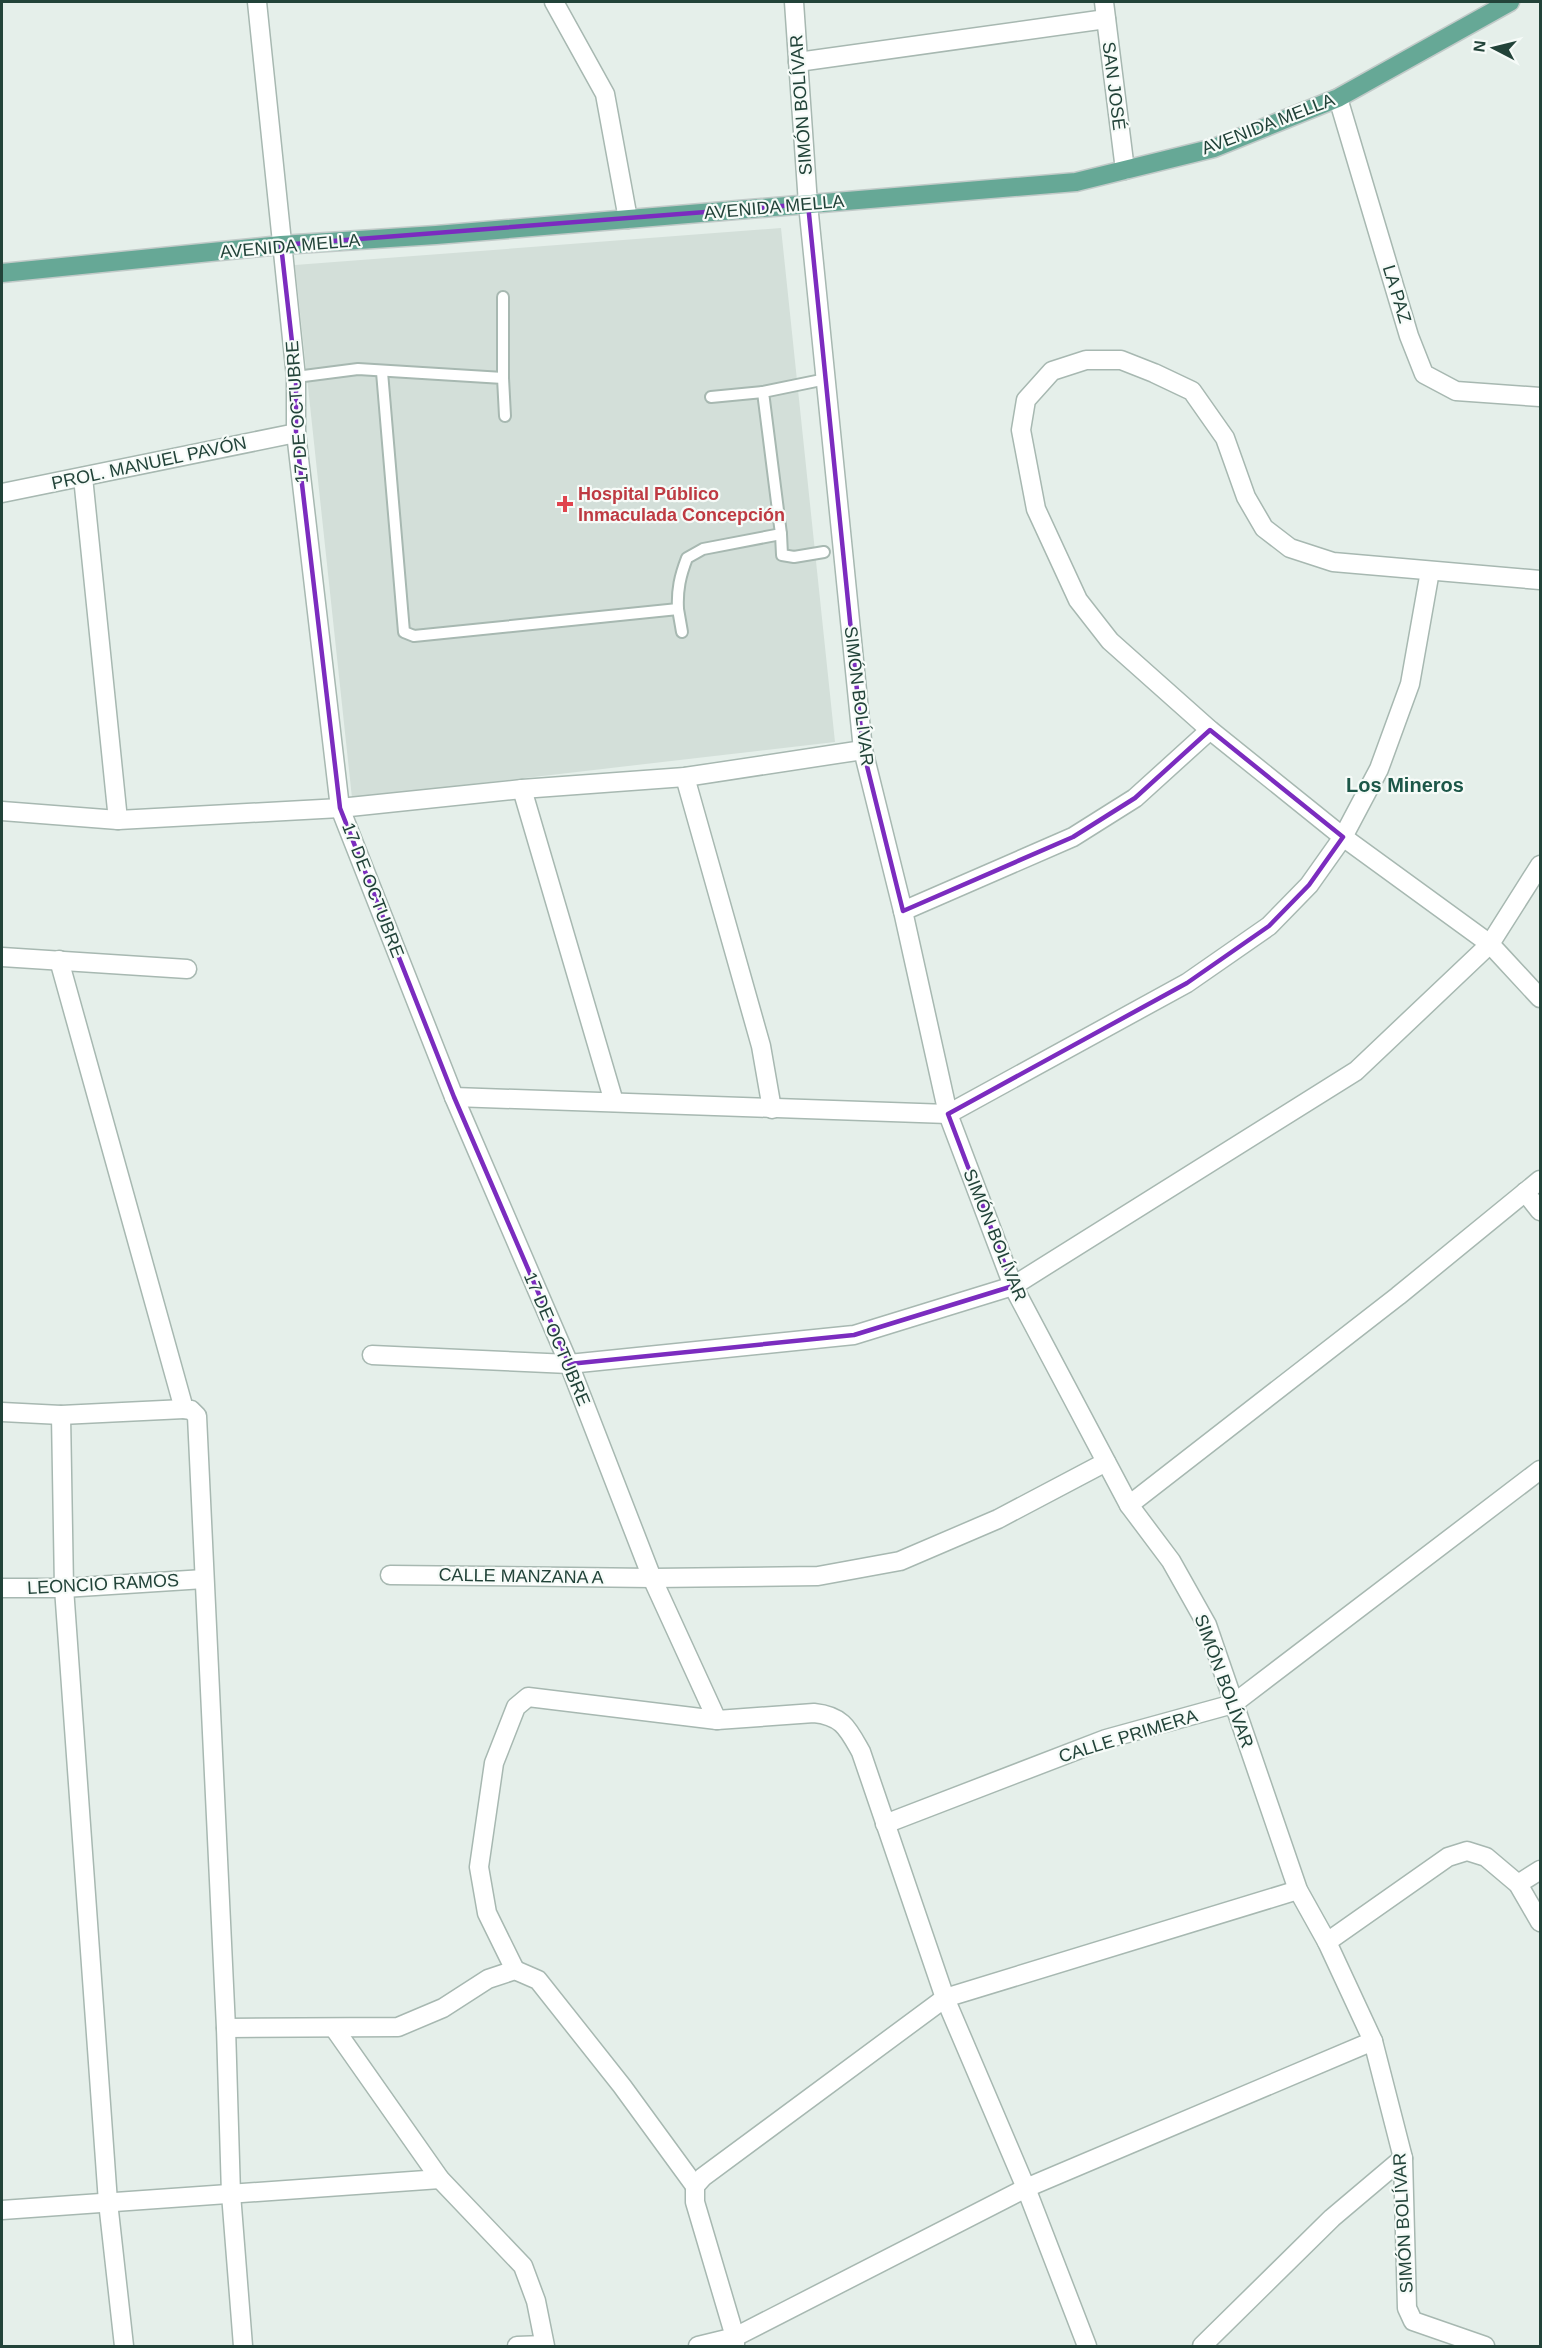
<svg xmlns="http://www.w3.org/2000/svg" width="1542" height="2348" font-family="Helvetica,sans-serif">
<rect width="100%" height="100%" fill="#e5efea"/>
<path fill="#d3dfd9" d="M781,228L835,742L352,798L295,265Z"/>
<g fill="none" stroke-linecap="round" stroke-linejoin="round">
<defs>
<g id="lane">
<path d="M503,297V378"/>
<path d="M382,372L404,632L414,636L678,609C677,590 680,576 687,558L703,549L781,534L763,392L826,379"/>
<path d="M296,377L358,369L503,378L505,416"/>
<path d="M711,397L763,392"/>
<path d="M781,534L782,555L794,557L824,552"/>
<path d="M678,609L682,632"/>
</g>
<g id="street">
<path d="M257,2L296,377V433L340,808L454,1097L569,1364L652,1578L717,1720"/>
<path d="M554,2L605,94L628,219"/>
<path d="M794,2L808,204L863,750L903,911L948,1114L1013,1286L1129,1505L1171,1561L1207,1625L1298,1890L1327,1942L1373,2041L1403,2158L1407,2308L1413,2321L1485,2346"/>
<path d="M1104,2L1125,170"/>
<path d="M798,62L1106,19"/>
<path d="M1338,98L1409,336L1424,374L1456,391L1540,397"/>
<path d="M83,477L118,820"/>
<path d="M2,493L296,433"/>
<path d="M1540,580L1333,562L1290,548L1264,528L1246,497L1225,438L1192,391L1154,373L1121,360H1086L1052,371L1026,400L1021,430L1036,509L1078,600L1110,641L1210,730L1343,837L1490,944L1540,998"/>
<path d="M685,777L761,1046L772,1109"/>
<path d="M522,789L614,1102"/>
<path d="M2,811L118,820L340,808L522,789L685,777L863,750"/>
<path d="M903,911L1073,837L1135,798L1210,730"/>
<path d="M2,957L187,969"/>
<path d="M59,960L184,1409L191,1410L197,1416L226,2028L231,2194L243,2346"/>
<path d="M454,1097L948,1114L1187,983L1269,926L1309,885L1343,837L1379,769L1410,684L1430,571"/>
<path d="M1525,1192L1540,1211"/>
<path d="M372,1355L569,1364L854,1335L1013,1286L1356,1071L1490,944L1540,865"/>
<path d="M2,1412L61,1415L184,1409"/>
<path d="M61,1415L64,1588L108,2202L124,2346"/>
<path d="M1129,1505L1398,1296L1540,1180"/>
<path d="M390,1575L652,1578L818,1576L900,1561L998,1519L1106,1462"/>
<path d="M2,1588H64L204,1579"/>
<path d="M885,1824L1106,1739L1233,1704L1540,1470"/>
<path d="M1518,1884L1540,1870"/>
<path d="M1327,1942L1448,1857L1467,1851L1486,1857L1518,1884L1540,1922"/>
<path d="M515,1970L487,1913L479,1867L494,1763L516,1707L528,1697L717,1720L814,1713C843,1716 848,1729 861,1752L945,1998L1026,2188L1087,2346"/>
<path d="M226,2028L398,2027L443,2008L488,1979L515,1970L538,1980L622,2086L695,2186"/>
<path d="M334,2028L440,2179L523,2266L536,2301L545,2346"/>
<path d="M2,2210L440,2179"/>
<path d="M517,2346L544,2345"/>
<path d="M698,2346L735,2337L1026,2188L1373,2041"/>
<path d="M735,2346V2337L695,2202V2186L703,2177L945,1998L1298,1890"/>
<path d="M1202,2346L1332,2218L1403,2158"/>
</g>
<path id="primary" d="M2,273L281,245L436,235L1076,182L1214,148L1338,98L1510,2"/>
</defs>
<use href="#lane" stroke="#a7b8b1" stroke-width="14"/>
<use href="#street" stroke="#a7b8b1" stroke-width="21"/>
<use href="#primary" stroke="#c1cac8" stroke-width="21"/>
<use href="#lane" stroke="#fff" stroke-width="10"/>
<use href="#street" stroke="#fff" stroke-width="18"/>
<use href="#primary" stroke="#66a896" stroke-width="18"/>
</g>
<path fill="none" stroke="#7b2cbf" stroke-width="4.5" stroke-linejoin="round" d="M808,204L863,750L903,911L1073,837L1135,798L1210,730L1343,837L1309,885L1269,926L1187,983L948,1114L1013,1286L854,1335L569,1364L454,1097L340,808L296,433V377L281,245Z"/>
<path fill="#e0444e" stroke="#f6fbf8" stroke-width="2" d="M562 495h6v6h6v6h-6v6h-6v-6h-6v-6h6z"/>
<g text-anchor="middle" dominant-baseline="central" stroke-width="4.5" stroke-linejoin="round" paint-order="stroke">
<g font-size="18" fill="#224339" stroke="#f6fbf8">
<text transform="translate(1114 86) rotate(83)">SAN JOSÉ</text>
<text transform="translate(801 105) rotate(-94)">SIMÓN BOLÍVAR</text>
<text transform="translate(1268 124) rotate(-21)">AVENIDA MELLA</text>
<text transform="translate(774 207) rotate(-5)">AVENIDA MELLA</text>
<text transform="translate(290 246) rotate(-5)">AVENIDA MELLA</text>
<text transform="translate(1397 294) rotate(73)">LA PAZ</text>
<text transform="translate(297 412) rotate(-94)">17 DE OCTUBRE</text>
<text transform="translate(149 463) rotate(-12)">PROL. MANUEL PAVÓN</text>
<text transform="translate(859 696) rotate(83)">SIMÓN BOLÍVAR</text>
<text transform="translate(373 890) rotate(69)">17 DE OCTUBRE</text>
<text transform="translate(995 1235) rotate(68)">SIMÓN BOLÍVAR</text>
<text transform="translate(557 1339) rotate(67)">17 DE OCTUBRE</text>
<text transform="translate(521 1576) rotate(1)">CALLE MANZANA A</text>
<text transform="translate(103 1584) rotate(-3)">LEONCIO RAMOS</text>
<text transform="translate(1224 1681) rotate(70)">SIMÓN BOLÍVAR</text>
<text transform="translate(1128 1736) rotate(-17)">CALLE PRIMERA</text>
<text transform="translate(1403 2223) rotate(-93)">SIMÓN BOLÍVAR</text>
</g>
<g font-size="18" font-weight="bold" fill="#be3a42" stroke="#f6fbf8" text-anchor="start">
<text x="578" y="494">Hospital Público<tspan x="578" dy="21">Inmaculada Concepción</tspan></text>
</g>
<g font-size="20" font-weight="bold" fill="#1c5748" stroke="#f6fbf8">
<text x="1405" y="785">Los Mineros</text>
</g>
</g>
<rect width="1542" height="2348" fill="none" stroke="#224339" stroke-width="6"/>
<g transform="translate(1494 48) rotate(277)" stroke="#f6fbf8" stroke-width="4.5" paint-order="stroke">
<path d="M0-4.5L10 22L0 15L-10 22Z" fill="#224339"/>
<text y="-9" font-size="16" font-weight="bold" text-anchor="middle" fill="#224339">N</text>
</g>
</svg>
